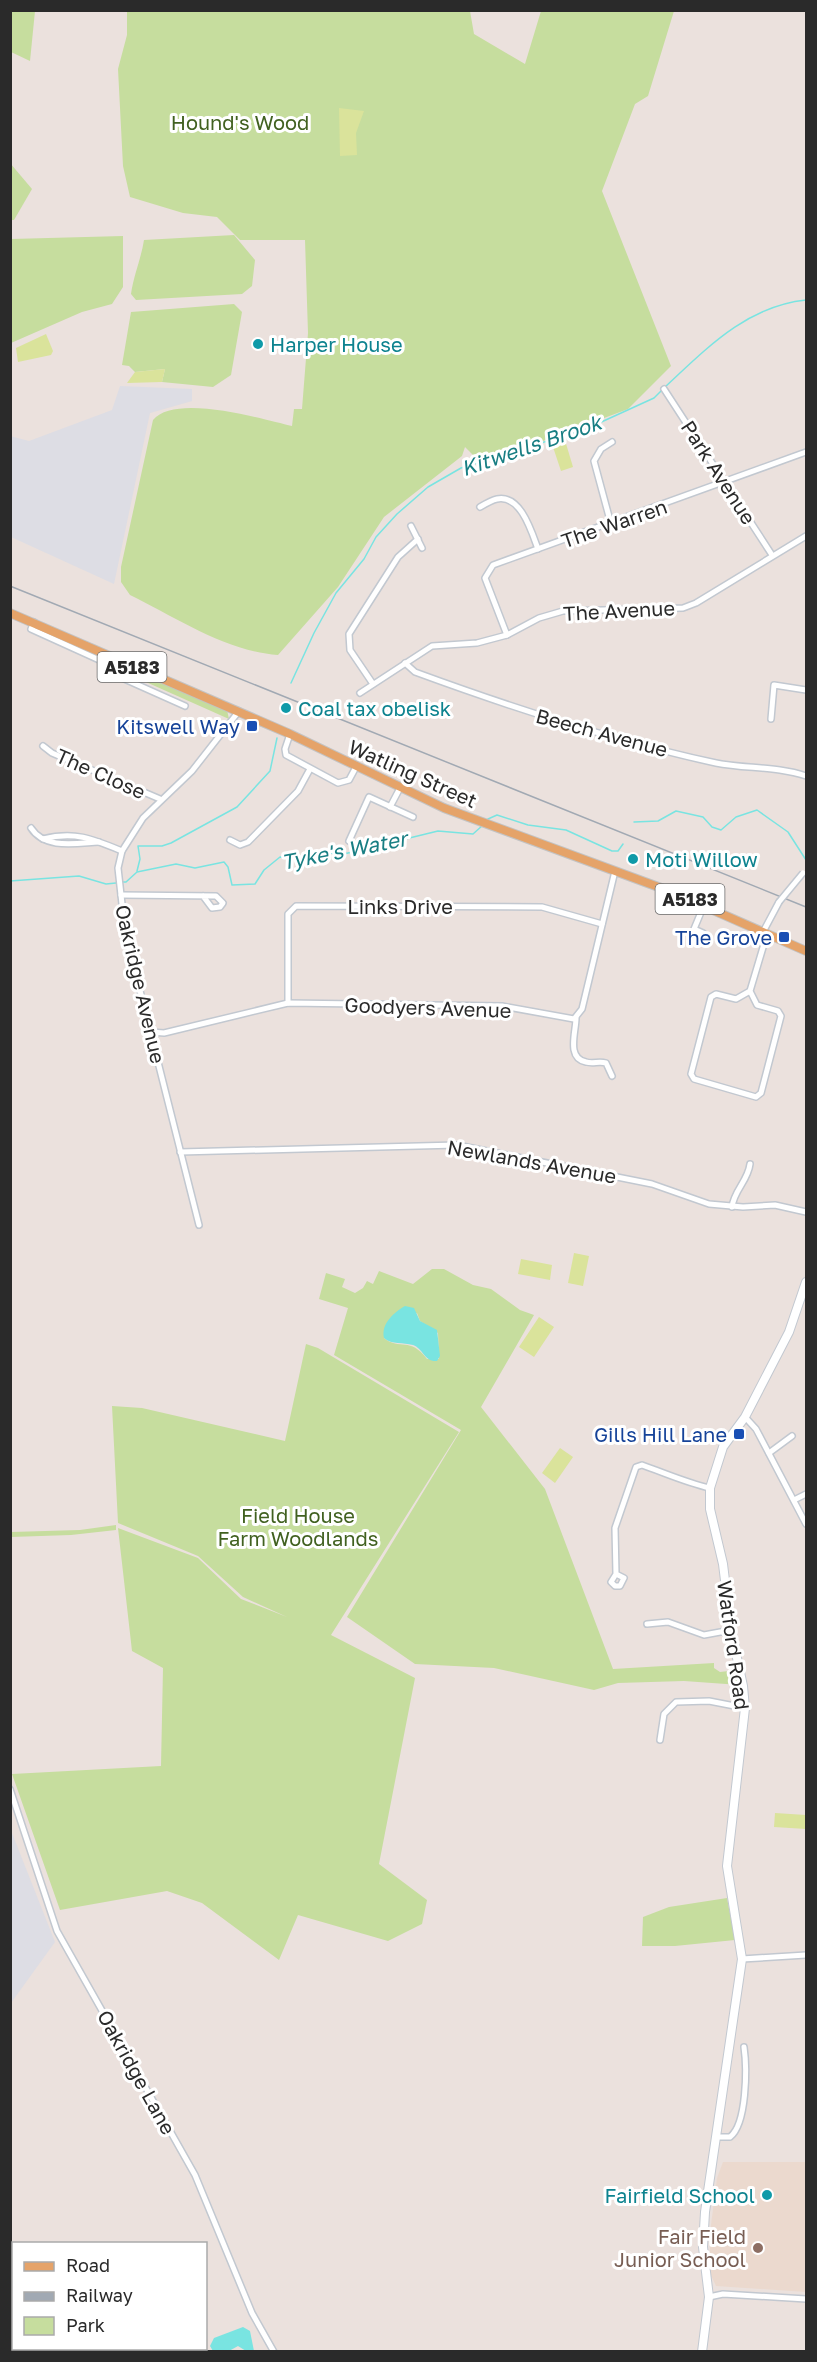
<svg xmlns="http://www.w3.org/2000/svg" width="817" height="2362" font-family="'Golos Text',sans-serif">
<rect width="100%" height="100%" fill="#ebe1dd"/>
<g fill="#dddde4">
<path d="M120,386L192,389V401L150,413L114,584L11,537L10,436L29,441L112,410Z"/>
<path d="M10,1828L55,1942L11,2003H10Z"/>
</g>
<path fill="#ebd9ce" d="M723,2162H806V2292L716,2286L709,2271L711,2225L717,2178Z"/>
<g fill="#c6dd9e" fill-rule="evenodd">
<path d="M11,10L35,11L30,61L11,52Z"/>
<path d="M127,11H470L474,34L525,64L541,11H674L648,96L635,104L602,191L671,366L628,409L482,464L465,447L462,456L384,517L338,587L278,655C225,651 177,618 130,595L121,582V567L153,420C175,393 262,419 292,426L294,409H302L308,333L305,240H240L217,217L183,213L130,197L123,166L118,69L127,35Z"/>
<path d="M10,163L32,189L14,220H11Z"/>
<path d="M234,235L255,260L252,286L242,294L136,300L131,294C134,274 141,259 144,240Z"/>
<path d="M123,236V287L112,304L82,312L11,343V239Z"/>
<path d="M234,304L242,312L231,375L213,387L162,382L165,369L135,372L129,366L122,365L131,312Z"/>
<path d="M124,667L227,710L229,719L119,670Z"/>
<path d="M432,1269H444L473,1285L491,1289L520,1310L534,1315L481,1407L545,1489L613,1669L714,1663V1668L720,1672L737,1670L740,1685L684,1681L618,1683L594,1690L494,1668L415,1664L347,1617L461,1430L334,1355L348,1308L319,1299L326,1273L345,1279L342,1287L355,1293L363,1288L367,1281L373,1284L379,1271L413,1284ZM417,1313L420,1321L438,1333L439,1359H427C410,1336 400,1351 384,1338Z"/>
<path d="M306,1344L318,1348L459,1432L331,1635L415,1678L379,1864L427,1900L422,1924L388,1941L298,1915L279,1960L202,1903L167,1891L60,1910L12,1774L161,1766L163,1668L132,1651L118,1528L198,1558L241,1599L287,1617L243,1597L198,1556L118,1523L112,1406L142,1408L285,1441Z"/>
<path d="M116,1525V1530L71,1535L11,1537V1532L80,1530Z"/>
<path d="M727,1898L735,1940L675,1946H642L643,1917L669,1907Z"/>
</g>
<g fill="#dae39b">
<path d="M339,108L364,111L356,133L357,155L340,156Z"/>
<path d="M46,334L53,351L51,355L18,362L16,348Z"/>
<path d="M165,369L162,382L127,383L135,372Z"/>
<path d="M564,437L573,467L561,471L551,441Z"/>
<path d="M574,1253L589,1256L583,1286L568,1283Z"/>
<path d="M521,1259L552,1265L550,1280L518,1274Z"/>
<path d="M539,1317L554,1327L534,1357L519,1347Z"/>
<path d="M560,1448L573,1457L555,1483L542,1473Z"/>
<path d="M775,1813L806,1815V1829L774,1827Z"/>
</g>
<g fill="#79e4e1">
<path d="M405,1306L414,1308L420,1321L437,1330L440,1356L437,1361C424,1362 424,1349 413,1345C403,1342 392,1345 384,1338C381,1324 393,1313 405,1306Z"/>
<path d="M243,2327L250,2331L254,2351H246L238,2346L229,2351H213L210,2346L214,2338Z"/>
</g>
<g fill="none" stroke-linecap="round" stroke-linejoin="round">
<g stroke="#79e4e1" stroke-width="1.5">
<path d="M665,387C707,348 747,306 806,300"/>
<path d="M291,683L314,633L336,593L364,559L376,537L397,514L428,487L461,468L586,429L654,398L662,390"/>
<path d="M488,819L497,815L528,825L566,830L612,851H618L623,844"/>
<path d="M634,822L658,821L676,811L703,817L712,827L721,830L736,817L757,810L788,832L806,860"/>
<path d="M137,871L140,859L138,846H162L171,843L237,807L270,771L277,738"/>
<path d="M10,881L79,876L106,884L116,883"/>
<path d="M121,882H126L137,872L176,864L195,868L224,862L228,867L232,885L255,884L264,870L280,857L302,859L326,853L344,854L438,831L473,834L483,825"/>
</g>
<defs>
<g id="street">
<path d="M664,389L772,555"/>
<path d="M480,507C485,504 492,500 497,499C521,494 532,533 538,549"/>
<path d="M611,524L594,461L601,449L612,442"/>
<path d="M411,526L422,548"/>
<path d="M34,622L31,629L117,668L120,677L185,706"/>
<path d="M507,635L485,578L493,565L806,452"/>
<path d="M405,663L415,672C513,708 614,741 716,763C746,769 777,766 806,776"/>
<path d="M373,684L350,650L349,634L398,557L418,539"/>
<path d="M360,693L432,646L477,643L507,635L539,618L563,611L683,608L696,603L806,536"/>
<path d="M771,719L774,685L806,690"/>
<path d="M290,734L285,749L286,755L338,783L349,780L356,767"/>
<path d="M43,746L52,753L160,799"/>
<path d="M390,807L400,788"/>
<path d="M31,828C45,850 77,843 99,842"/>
<path d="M43,839C75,831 93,839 122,851"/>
<path d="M230,840L240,845L248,842L298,791L310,769"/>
<path d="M349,841L369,797L413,817"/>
<path d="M121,895L216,896L223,903L220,907L212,908L203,896"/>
<path d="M763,932L779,902"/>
<path d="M703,933L694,929L704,905"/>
<path d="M750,991L736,999L716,994L711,997L691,1074L694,1079L756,1097L761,1093L781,1016L778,1011L757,1005L750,991L767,934"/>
<path d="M288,1003V914L296,906L542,907L602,924"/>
<path d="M576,1018C576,1032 566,1058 586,1062C593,1064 599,1061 606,1063L612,1076"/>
<path d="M151,1032L164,1033L288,1003L502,1006L574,1019L582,1009L615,871"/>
<path d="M180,1152L457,1145L652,1184L709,1204L743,1207L775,1205L806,1212"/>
<path d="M732,1207C734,1190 748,1181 750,1164"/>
<path d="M199,1225L125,931L118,868L122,851L143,818L192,771L239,711"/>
<path d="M745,1417L756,1429L806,1524"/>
<path d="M769,1453L792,1436"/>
<path d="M794,1500L806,1494"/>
<path d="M616,1574L611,1582L615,1586H620L624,1578L616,1574L615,1528L636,1467L642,1465C665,1473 687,1483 710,1488"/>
<path d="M647,1624L668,1622L704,1635L731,1630"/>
<path d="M660,1740L664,1714L676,1702L709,1701L745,1708"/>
<path d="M10,1789L57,1931L195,2175L252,2313L274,2352"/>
<path d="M742,1959L806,1955"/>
<path d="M718,2137H730C747,2124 747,2068 744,2047"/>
<path d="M709,2297L723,2294L806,2299"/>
<path d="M10,2304L14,2305"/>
<path d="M144,2348L155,2352"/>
</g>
<path id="secondary" d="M702,2352L709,2297L703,2247L705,2212L742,1959L727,1866L745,1708L743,1686L731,1630L723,1564L710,1509V1488L723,1447L745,1417L789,1332L806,1282"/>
<path id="primary" d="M10,613L290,734L444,808L672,892L806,951"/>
</defs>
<use href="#street" stroke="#c2c8d0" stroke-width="8"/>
<use href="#secondary" stroke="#c2c8d0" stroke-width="10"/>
<use href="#primary" stroke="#c3c3c3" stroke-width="10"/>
<use href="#street" stroke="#fff" stroke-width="5"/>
<use href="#secondary" stroke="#fff" stroke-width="8"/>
<use href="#primary" stroke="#e5a369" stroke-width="8"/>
<path stroke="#a1a9b3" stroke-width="1.5" d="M10,586L806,907"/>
<defs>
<path id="street-bridge" d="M779,902L803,873"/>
</defs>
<use href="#street-bridge" stroke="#c2c8d0" stroke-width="8" stroke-linecap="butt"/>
<use href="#street-bridge" stroke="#fff" stroke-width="5"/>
</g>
<g fill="#0f9aa8" stroke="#fff" stroke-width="2">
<circle cx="258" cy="344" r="6"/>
<circle cx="286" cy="708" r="6"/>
<circle cx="633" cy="859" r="6"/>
<circle cx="767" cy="2195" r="6"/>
</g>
<g fill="#1a4fb4" stroke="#fff" stroke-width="2">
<rect x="246" y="720" width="12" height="12" rx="3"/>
<rect x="778" y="931" width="12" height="12" rx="3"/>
<rect x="733" y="1428" width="12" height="12" rx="3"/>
</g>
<circle fill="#8d6e63" stroke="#fff" stroke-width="2" cx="758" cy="2248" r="6"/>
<g text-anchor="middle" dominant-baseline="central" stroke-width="6" stroke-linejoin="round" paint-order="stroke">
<g fill="#fff" stroke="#6a6a6a" stroke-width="1.5">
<rect x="97.5" y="652" width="69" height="30" rx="4.5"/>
<rect x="655.5" y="884" width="69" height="30" rx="4.5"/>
</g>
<g font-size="18" font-weight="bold" fill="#2a2a2a">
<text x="132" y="667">A5183</text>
<text x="690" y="899">A5183</text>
</g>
<g font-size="20" fill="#416120" stroke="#fff">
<text x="240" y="122">Hound's Wood</text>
<text x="298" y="1515">Field House<tspan x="298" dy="23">Farm Woodlands</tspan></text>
</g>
<g font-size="20" fill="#0d838f" stroke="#fff" text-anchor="start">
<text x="270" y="344">Harper House</text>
<text x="298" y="708">Coal tax obelisk</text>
<text x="645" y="859">Moti Willow</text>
<text x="755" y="2195" text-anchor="end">Fairfield School</text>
</g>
<g font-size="20" fill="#2a2a2a" stroke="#fff">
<text transform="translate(719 472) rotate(57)">Park Avenue</text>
<text transform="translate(614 523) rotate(-19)">The Warren</text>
<text transform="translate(619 610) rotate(-3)">The Avenue</text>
<text transform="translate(602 732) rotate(15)">Beech Avenue</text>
<text transform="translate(101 773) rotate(24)">The Close</text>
<text transform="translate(413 773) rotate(24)">Watling Street</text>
<text x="400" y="906">Links Drive</text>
<text transform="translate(141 984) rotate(77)">Oakridge Avenue</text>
<text transform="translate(428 1007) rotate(2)">Goodyers Avenue</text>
<text transform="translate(532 1161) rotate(10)">Newlands Avenue</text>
<text transform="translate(734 1645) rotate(82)">Watford Road</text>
<text transform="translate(137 2072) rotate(61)">Oakridge Lane</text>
</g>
<g font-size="20" fill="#164399" stroke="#fff" text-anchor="end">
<text x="240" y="726">Kitswell Way</text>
<text x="772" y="937">The Grove</text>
<text x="727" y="1434">Gills Hill Lane</text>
</g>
<g font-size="20" fill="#785e54" stroke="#fff" text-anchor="end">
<text x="746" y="2236">Fair Field<tspan x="746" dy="23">Junior School</tspan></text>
</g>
<g font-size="21" font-style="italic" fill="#187e83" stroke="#fff">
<text transform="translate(531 445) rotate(-19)">Kitwells Brook</text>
<text transform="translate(344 850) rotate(-11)">Tyke's Water</text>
</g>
</g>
<rect width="817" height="2362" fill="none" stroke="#2a2a2a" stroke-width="24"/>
<rect x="12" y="2242" width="195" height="108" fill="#ffffff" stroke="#aaaaaa" stroke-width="1.5"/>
<rect x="24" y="2262" width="30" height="9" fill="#e5a369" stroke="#aaaaaa" stroke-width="1.5"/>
<text x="66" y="2272" font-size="18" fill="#2a2a2a">Road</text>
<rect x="24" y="2292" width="30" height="9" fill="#a1a9b3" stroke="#aaaaaa" stroke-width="1.5"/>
<text x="66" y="2302" font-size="18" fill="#2a2a2a">Railway</text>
<rect x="24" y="2317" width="30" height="18" fill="#c6dd9e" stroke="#aaaaaa" stroke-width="1.5"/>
<text x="66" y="2332" font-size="18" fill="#2a2a2a">Park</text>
</svg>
